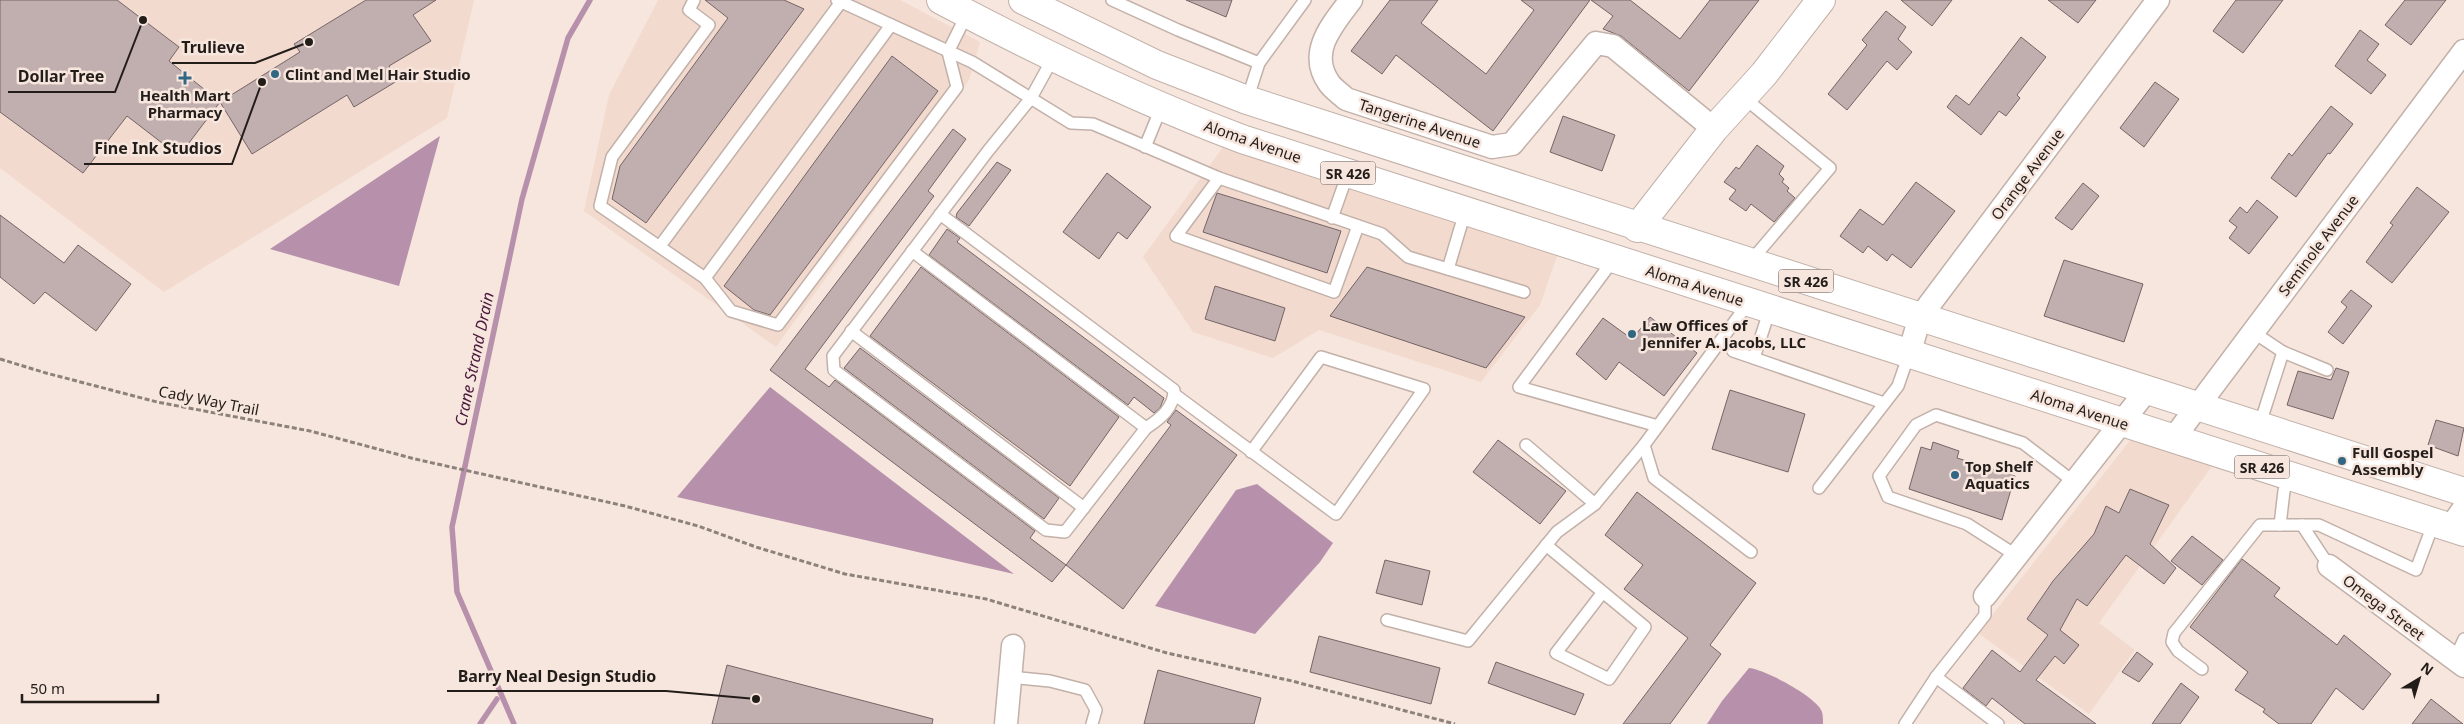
<svg xmlns="http://www.w3.org/2000/svg" width="2464" height="724" font-family="'Noto Sans',sans-serif">
<rect width="100%" height="100%" fill="#f7e6dd"/>
<g fill="#f3dace">
<path d="M0,0H474L447,118L164,292L0,168Z"/>
<path d="M658,0H900L980,42L969,80L776,347L584,211L609,95Z"/>
<path d="M1226,143L1559,251L1540,305L1481,382L1319,330L1273,358L1193,332L1143,257Z"/>
<path d="M2132,438L2215,462L2099,623L2135,650L2089,714L1978,633Z"/>
</g>
<g fill="#b791ab">
<path d="M440,136L399,286L270,249Z"/>
<path d="M770,387L1014,574L677,497Z"/>
<path d="M1257,484L1333,543L1320,562L1255,634L1155,606L1236,490Z"/>
<path d="M1749,668C1764,669 1817,697 1822,712C1823,715 1823,721 1823,724H1707L1722,701Z"/>
</g>
<g fill="none" stroke-linecap="round" stroke-linejoin="round">
<g stroke="#b791ab" stroke-width="5.5">
<path d="M480,724L497,699"/>
<path d="M514,724L457,592L452,527L522,199L568,38L590,0"/>
</g>
</g>
<g fill="#c1aeaf" stroke="#766566">
<path d="M0,0H117L179,47L169,61L220,102L179,156L127,116L83,173L0,112Z"/>
<path d="M366,0H436L413,15L431,41L389,66L397,81L354,107L347,95L252,154L220,102L300,52L294,44Z"/>
<path d="M705,0H784L804,9L646,223L612,199L620,166L728,18Z"/>
<path d="M1186,0H1232L1226,17Z"/>
<path d="M1390,0H1438L1421,23L1486,74L1534,10L1521,0H1590L1493,131L1396,55L1382,74L1351,51Z"/>
<path d="M1591,0H1630L1680,39L1710,0H1759L1689,91L1621,36L1603,29L1613,16Z"/>
<path d="M1901,0H1952L1932,26Z"/>
<path d="M2048,0H2096L2078,23Z"/>
<path d="M2236,0H2283L2243,53L2213,31Z"/>
<path d="M2405,0H2446L2411,45L2385,25Z"/>
<path d="M1886,11L1906,27L1898,39L1912,52L1897,70L1887,61L1847,110L1828,94L1867,45L1862,40Z"/>
<path d="M2360,30L2379,44L2367,60L2386,75L2371,94L2335,66Z"/>
<path d="M2021,37L2046,57L2017,95L2020,98L2006,116L1999,111L1981,135L1947,107L1956,95L1969,105Z"/>
<path d="M892,56L938,91L770,315L754,310L724,286Z"/>
<path d="M2155,82L2179,99L2144,147L2120,128Z"/>
<path d="M2331,106L2353,124L2330,154L2328,153L2296,197L2271,178L2289,153L2292,156Z"/>
<path d="M1563,116L1615,135L1602,171L1550,152Z"/>
<path d="M953,129L966,139L928,191L934,196L805,369L829,387L835,380L1035,531L1030,538L1066,565L1052,582L770,370Z"/>
<path d="M1757,145L1784,166L1779,174L1784,179L1782,182L1789,188L1787,191L1795,198L1774,222L1751,204L1746,211L1729,199L1736,190L1724,182L1736,167L1739,169Z"/>
<path d="M997,162L1011,170L969,226L956,217L957,213Z"/>
<path d="M1107,173L1151,207L1127,239L1118,232L1099,259L1063,232Z"/>
<path d="M1916,182L1955,211L1911,268L1892,254L1887,261L1868,246L1863,253L1840,236L1860,209L1883,225Z"/>
<path d="M2083,183L2099,196L2072,230L2055,218Z"/>
<path d="M2417,187L2449,212L2392,283L2366,262L2393,225L2390,223Z"/>
<path d="M1217,193L1341,231L1327,273L1203,232Z"/>
<path d="M2257,200L2278,217L2249,254L2229,238L2237,227L2229,221L2240,207L2247,213Z"/>
<path d="M0,215L64,263L78,245L131,284L96,331L45,292L34,304L0,277Z"/>
<path d="M947,229L960,238L957,242L1164,398L1160,408L1154,413L1134,397L1128,405L929,255Z"/>
<path d="M2064,260L2143,284L2124,342L2044,316Z"/>
<path d="M921,267L1119,417L1070,486L870,336Z"/>
<path d="M1367,267L1525,317L1486,368L1330,316Z"/>
<path d="M1215,286L1285,308L1275,341L1205,319Z"/>
<path d="M2351,290L2372,306L2343,344L2328,332L2347,307L2341,302Z"/>
<path d="M1650,317L1697,353L1664,396L1619,362L1606,380L1576,354L1603,318L1632,339Z"/>
<path d="M860,348L1059,498L1044,519L844,368Z"/>
<path d="M2336,368L2349,372L2333,419L2287,405L2298,371L2331,380Z"/>
<path d="M1730,390L1805,414L1788,472L1712,449Z"/>
<path d="M1176,410L1237,455L1123,609L1066,565L1171,425L1167,422Z"/>
<path d="M2436,420L2464,428L2458,456L2428,445Z"/>
<path d="M1498,440L1566,491L1540,524L1473,472Z"/>
<path d="M1933,442L1959,451L1957,458L2015,476L2002,520L1909,489L1921,447L1931,450Z"/>
<path d="M2130,489L2169,505L2150,544L2176,568L2164,584L2126,555L2087,606L2077,599L2060,630L2079,645L2064,664L2055,656L2036,680L2096,724H2025L1992,698L1986,706L1963,688L1992,650L2020,672L2048,635L2027,619L2053,581L2094,534L2106,506L2119,513Z"/>
<path d="M1637,492L1756,583L1710,645L1721,654L1670,724H1623L1688,638L1624,589L1643,565L1605,535Z"/>
<path d="M2192,536L2223,560L2202,585L2171,561Z"/>
<path d="M2242,559L2280,588L2274,596L2337,645L2344,635L2391,674L2363,710L2336,688L2311,724H2279L2263,712L2265,709L2235,690L2248,672L2190,627Z"/>
<path d="M1385,560L1430,571L1422,605L1376,593Z"/>
<path d="M1319,636L1440,668L1431,704L1310,672Z"/>
<path d="M2137,652L2153,664L2139,682L2122,672Z"/>
<path d="M1496,662L1584,694L1575,715L1488,683Z"/>
<path d="M727,665L933,719L932,724H712Z"/>
<path d="M1158,670L1261,698L1254,724H1144Z"/>
<path d="M2181,683L2199,697L2180,724H2152Z"/>
<path d="M2431,699L2463,724H2412Z"/>
</g>
<g fill="none" stroke-linecap="round" stroke-linejoin="round">
<defs>
<g id="lane">
<path d="M694,0L689,10L709,25L612,157L600,206L705,278L731,311L778,325L957,87L948,52L967,14"/>
<path d="M837,0L972,62L1071,123L1093,124L1219,178L1382,234L1408,257L1524,292"/>
<path d="M1112,0L1178,30L1259,63"/>
<path d="M1743,97L1830,168L1750,262"/>
<path d="M1247,100L1259,63L1305,0"/>
<path d="M1145,147L1161,108"/>
<path d="M1219,178L1176,236L1334,292L1358,226"/>
<path d="M940,214L1174,390C1174,408 1160,419 1146,428L1065,532L1046,530L834,370L833,356L988,151L1031,98L1053,58"/>
<path d="M1332,218L1348,173"/>
<path d="M660,246L841,2"/>
<path d="M912,251L1146,428"/>
<path d="M1614,259L1519,387L1658,426"/>
<path d="M1448,269L1465,212"/>
<path d="M705,278L891,25"/>
<path d="M1749,302L1644,445L1654,478L1751,552"/>
<path d="M851,331L1084,508"/>
<path d="M2253,332L2283,352L2259,427"/>
<path d="M1733,351L1884,403"/>
<path d="M2283,352L2327,370"/>
<path d="M1754,358L1770,309"/>
<path d="M1174,394C1228,434 1282,474 1336,514L1424,389L1321,357L1251,452"/>
<path d="M1526,445L1595,504L1644,445"/>
<path d="M2289,476L2284,491L2280,525H2319L2416,570L2434,522"/>
<path d="M1819,488L1898,386L1909,354"/>
<path d="M2302,525L2329,566"/>
<path d="M1546,545L1645,627L1609,679L1556,653L1603,592"/>
<path d="M2017,556L1967,524L1888,497L1879,476L1916,425L1936,415L2023,443L2074,482"/>
<path d="M1387,620L1468,641L1557,532L1595,504"/>
<path d="M2455,659L2464,639"/>
<path d="M2202,669L2178,651L2172,642L2174,633L2260,525H2280"/>
<path d="M1010,677L1050,681L1085,690L1096,710L1092,724"/>
<path d="M1936,677L1998,724"/>
<path d="M1905,724L1936,677L1985,615V596"/>
</g>
<g id="street">
<path d="M1351,0C1333,24 1307,52 1329,83C1333,89 1341,94 1346,99L1492,147L1512,144L1596,43L1613,46L1714,129"/>
<path d="M1909,354L1920,317L2158,0"/>
<path d="M2173,439L2464,51"/>
<path d="M2450,528L2464,508"/>
<path d="M2329,566L2464,666"/>
<path d="M1985,596L2147,390"/>
<path d="M1006,724L1013,646"/>
</g>
<path id="secondary" d="M1637,228L1714,129L1764,74L1821,0"/>
<g id="primary">
<path d="M941,0C1039,52 1138,100 1242,139L2464,532"/>
<path d="M1023,0L1157,65L1247,100L2464,492"/>
</g>
</defs>
<use href="#lane" stroke="#c2b1a9" stroke-width="14"/>
<use href="#street" stroke="#c2b1a9" stroke-width="25"/>
<use href="#secondary" stroke="#c2b1a9" stroke-width="30"/>
<use href="#primary" stroke="#c2b1a9" stroke-width="30"/>
<path stroke="#8d817b" stroke-width="3" stroke-dasharray="5 2.5" stroke-linecap="butt" d="M0,359L46,373L157,402L310,431L415,459L625,506L698,526L756,547L845,574L986,599L1167,653L1292,681L1455,724"/>
<use href="#lane" stroke="#fff" stroke-width="11"/>
<use href="#street" stroke="#fff" stroke-width="22"/>
<use href="#secondary" stroke="#fff" stroke-width="28"/>
<use href="#primary" stroke="#fff" stroke-width="28"/>
</g>
<g fill="#326783" stroke="#f7e6dd" stroke-width="2">
<circle cx="275" cy="74" r="5"/>
<path d="M182.5 70.5h5v5h5v5h-5v5h-5v-5h-5v-5h5z"/>
<circle cx="1632" cy="334" r="5"/>
<circle cx="2342" cy="461" r="5"/>
<circle cx="1955" cy="475" r="5"/>
</g>
<g text-anchor="middle" dominant-baseline="central" stroke-width="5" stroke-linejoin="round" paint-order="stroke">
<g fill="#f7e6dd" stroke="#635954" stroke-width="1">
<rect x="1320.5" y="161.5" width="55" height="23" rx="4"/>
<rect x="1778.5" y="269.5" width="55" height="23" rx="4"/>
<rect x="2234.5" y="455.5" width="55" height="23" rx="4"/>
</g>
<g font-size="14" font-weight="bold" fill="#231d1a">
<text x="1348" y="173">SR 426</text>
<text x="1806" y="281">SR 426</text>
<text x="2262" y="467">SR 426</text>
</g>
<g font-size="15" font-weight="bold" fill="#231d1a" stroke="#f7e6dd" text-anchor="start">
<text x="285" y="74">Clint and Mel Hair Studio</text>
<text x="185" y="95" text-anchor="middle">Health Mart<tspan x="185" dy="17">Pharmacy</tspan></text>
<text x="1642" y="325">Law Offices of<tspan x="1642" dy="17">Jennifer A. Jacobs, LLC</tspan></text>
<text x="2352" y="452">Full Gospel<tspan x="2352" dy="17">Assembly</tspan></text>
<text x="1965" y="466">Top Shelf<tspan x="1965" dy="17">Aquatics</tspan></text>
</g>
<g font-size="15" fill="#231d1a" stroke="#f7e6dd">
<text transform="translate(1420 123) rotate(18)">Tangerine Avenue</text>
<text transform="translate(1253 141) rotate(19)">Aloma Avenue</text>
<text transform="translate(2027 174) rotate(-53)">Orange Avenue</text>
<text transform="translate(2318 245) rotate(-53)">Seminole Avenue</text>
<text transform="translate(1695 285) rotate(18)">Aloma Avenue</text>
<text transform="translate(209 400) rotate(11)">Cady Way Trail</text>
<text transform="translate(2080 409) rotate(18)">Aloma Avenue</text>
<text transform="translate(2384 607) rotate(37)">Omega Street</text>
</g>
<g font-size="16" font-style="italic" fill="#49193d" stroke="#f7e6dd">
<text transform="translate(474 359) rotate(-78)">Crane Strand Drain</text>
</g>
</g>
<path fill="none" stroke="#231d1a" stroke-width="2" d="M309 42L255 63H172M143 20L115 92H8M262 82L232 164H84M756 699L666 691H447"/>
<g fill="#231d1a" stroke="#f7e6dd" stroke-width="2">
<circle cx="309" cy="42" r="5"/>
<circle cx="143" cy="20" r="5"/>
<circle cx="262" cy="82" r="5"/>
<circle cx="756" cy="699" r="5"/>
</g>
<g font-size="16" text-anchor="middle" font-weight="bold" fill="#231d1a" stroke="#f7e6dd" stroke-width="5" stroke-linejoin="round" paint-order="stroke">
<text x="213" y="53">Trulieve</text>
<text x="61" y="82">Dollar Tree</text>
<text x="158" y="154">Fine Ink Studios</text>
<text x="557" y="682">Barry Neal Design Studio</text>
</g>
<g transform="translate(2419 679) rotate(38)" stroke="#f7e6dd" stroke-width="4" paint-order="stroke">
<path d="M0-4L9 19L0 12L-9 19Z" fill="#231d1a"/>
<text y="-8" font-size="14" font-weight="bold" text-anchor="middle" fill="#231d1a">N</text>
</g>
<path d="M22 694v8h136v-8" fill="none" stroke="#231d1a" stroke-width="2.5"/>
<text x="30" y="694" font-size="15" fill="#231d1a" stroke="#f7e6dd" stroke-width="4" paint-order="stroke">50 m</text>
</svg>
